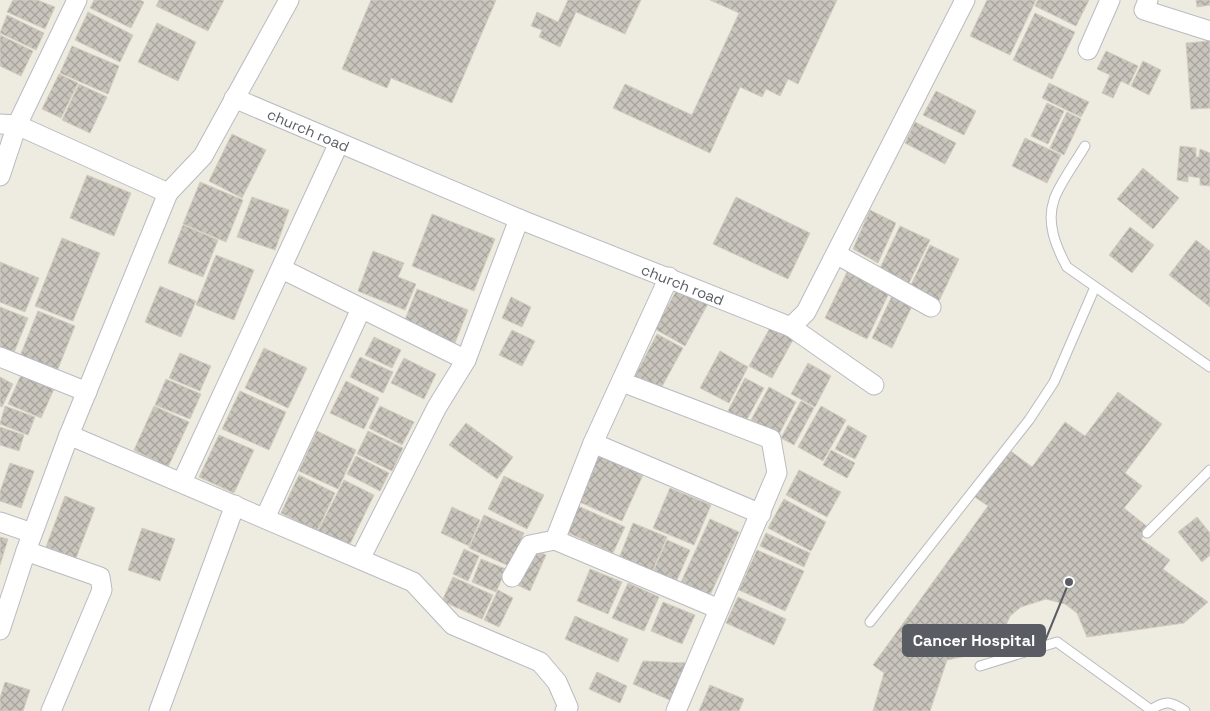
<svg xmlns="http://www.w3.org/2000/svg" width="1210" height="711" font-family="'Space Grotesk',sans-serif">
<defs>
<pattern id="building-cross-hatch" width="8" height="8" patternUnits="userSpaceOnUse" patternTransform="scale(1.25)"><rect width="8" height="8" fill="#c9c5bd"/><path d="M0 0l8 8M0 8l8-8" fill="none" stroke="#a6a39d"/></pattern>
</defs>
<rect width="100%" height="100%" fill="#eeebe0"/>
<g fill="url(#building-cross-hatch)" stroke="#d3cdbe">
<path d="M13,0H37L55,7L45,29L7,12Z"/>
<path d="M94,0H140L144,2L131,28L90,8Z"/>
<path d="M159,0H224L208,31L156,6Z"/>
<path d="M371,0H496L452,103L391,78L387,88L342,69Z"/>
<path d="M568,0H641L625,34L576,12L560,47L539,37L542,30L531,26L537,12L558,22Z"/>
<path d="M710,0H837L798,84L788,79L780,96L766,89L762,97L740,87L710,153L613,108L625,84L692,115L739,13Z"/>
<path d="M987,0H1036L1010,55L970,36Z"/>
<path d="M1038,0H1089L1076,26L1035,6Z"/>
<path d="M1196,0H1210V5L1197,7Z"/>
<path d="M88,12L133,35L120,62L75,40Z"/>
<path d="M1035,13L1075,32L1052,79L1013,60Z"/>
<path d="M7,15L44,33L36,50L0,33Z"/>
<path d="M157,23L196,42L178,81L138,62Z"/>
<path d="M0,35L33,51L21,76L0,66Z"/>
<path d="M1210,41V108L1191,109L1186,43Z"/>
<path d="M72,46L119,66L108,94L60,73Z"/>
<path d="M1106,51L1138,66L1129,85L1121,81L1113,98L1102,93L1110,75L1097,69Z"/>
<path d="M1143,61L1161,70L1149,95L1131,86Z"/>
<path d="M59,74L78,83L61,118L42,109Z"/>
<path d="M1049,83L1089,102L1081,117L1042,98Z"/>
<path d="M79,84L107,97L90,133L62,120Z"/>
<path d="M936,91L976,111L964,135L923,115Z"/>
<path d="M1047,103L1064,111L1048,144L1031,136Z"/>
<path d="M1067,112L1081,119L1064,155L1050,148Z"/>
<path d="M915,122L956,143L945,164L905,143Z"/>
<path d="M232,134L266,150L242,198L209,181Z"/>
<path d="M1025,138L1061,155L1047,183L1012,166Z"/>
<path d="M1180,146L1196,148V157H1199L1200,149L1210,153V186L1200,185V178L1188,176V182L1177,180Z"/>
<path d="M1143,168L1179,198L1153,229L1117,199Z"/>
<path d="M87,175L131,193L114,236L70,218Z"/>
<path d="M200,182L243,200L226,242L183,224Z"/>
<path d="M252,197L289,210L275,250L237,237Z"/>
<path d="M736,197L810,233L788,279L713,244Z"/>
<path d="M870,210L896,223L878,263L853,249Z"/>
<path d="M432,214L495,239L474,291L412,266Z"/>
<path d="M183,225L218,240L203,277L168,263Z"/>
<path d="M900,226L930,240L909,283L880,268Z"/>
<path d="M1130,227L1154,245L1132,273L1109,255Z"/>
<path d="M62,238L100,253L73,321L35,306Z"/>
<path d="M1196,240L1210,251V307L1169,275Z"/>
<path d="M930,245L959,259L939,301L910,287Z"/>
<path d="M373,251L404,263L398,277L416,284L405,310L358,291Z"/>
<path d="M216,255L254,270L234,320L196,305Z"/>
<path d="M0,262L39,278L25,312L0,302Z"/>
<path d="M848,270L890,291L867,339L825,318Z"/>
<path d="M680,284L710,300L685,346L655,329Z"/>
<path d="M160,286L196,301L181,337L145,322Z"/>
<path d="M417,289L468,310L454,345L403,325Z"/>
<path d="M892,296L912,306L892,348L872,338Z"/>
<path d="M511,297L531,307L522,327L502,318Z"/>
<path d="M0,307L28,318L13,355L0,349Z"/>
<path d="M38,311L75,326L55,376L18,361Z"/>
<path d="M771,326L794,338L772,378L749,366Z"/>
<path d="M512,330L535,341L522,366L499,355Z"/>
<path d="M657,334L683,348L659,392L634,378Z"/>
<path d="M374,337L401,350L392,368L365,355Z"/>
<path d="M264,348L307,368L288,408L245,388Z"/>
<path d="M720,351L748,367L729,403L700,388Z"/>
<path d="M180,353L211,366L200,391L169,378Z"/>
<path d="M360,357L393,372L383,393L350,377Z"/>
<path d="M404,358L436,374L424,399L391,383Z"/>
<path d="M808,363L831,376L815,407L791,394Z"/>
<path d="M21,375L54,389L41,418L8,404Z"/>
<path d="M0,377L13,384L2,407L0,406Z"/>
<path d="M745,378L764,388L746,421L728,411Z"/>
<path d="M166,379L201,394L190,419L155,405Z"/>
<path d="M346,381L379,398L364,429L330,413Z"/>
<path d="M769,387L796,402L779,434L751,420Z"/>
<path d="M240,391L286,412L269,450L222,429Z"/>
<path d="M1118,392L1162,424L1125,473L1142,486L1124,508L1149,528L1141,539L1170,560L1163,569L1208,602L1184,623L1087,637L1077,613L1065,604L1046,599L1021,607L1010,616L1003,632L1001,649L947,660L930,711H873L884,673L873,665L988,506L972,495L1008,449L1032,467L1065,422L1085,436Z"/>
<path d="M801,401L814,408L794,445L781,438Z"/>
<path d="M5,406L35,417L28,435L0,424Z"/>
<path d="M154,406L189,422L168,467L134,450Z"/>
<path d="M380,406L414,422L402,445L369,428Z"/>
<path d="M821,406L846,420L823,461L798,447Z"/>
<path d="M466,423L513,457L497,479L449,445Z"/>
<path d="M848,425L867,436L855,459L835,449Z"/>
<path d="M0,427L24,435L19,451L0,445Z"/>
<path d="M317,431L356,450L338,489L299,471Z"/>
<path d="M368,431L403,448L392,471L357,454Z"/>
<path d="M219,435L254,450L234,493L199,477Z"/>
<path d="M831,450L855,463L847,478L823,465Z"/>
<path d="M596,454L643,475L622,521L575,500Z"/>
<path d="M356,456L389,473L380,491L347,474Z"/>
<path d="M10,463L34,471L21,508L0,501V492Z"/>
<path d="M799,470L841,492L827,517L786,495Z"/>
<path d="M299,475L335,493L317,531L281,513Z"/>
<path d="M504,476L544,495L527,529L488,509Z"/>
<path d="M344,480L374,495L348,548L317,533Z"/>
<path d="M670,488L711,505L694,545L653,528Z"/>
<path d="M65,496L95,508L76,558L46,547Z"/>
<path d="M784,499L826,522L811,551L768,528Z"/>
<path d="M576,505L625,527L613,553L564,531Z"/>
<path d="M452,507L480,520L469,546L441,533Z"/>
<path d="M484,515L524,533L509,566L469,548Z"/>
<path d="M1197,517L1210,533V555L1202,562L1178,532Z"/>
<path d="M710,519L739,532L710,595L681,582Z"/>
<path d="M633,523L667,537L652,572L619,558Z"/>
<path d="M142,528L175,539L160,581L128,570Z"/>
<path d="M766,533L810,553L804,567L760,546Z"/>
<path d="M0,537L8,539L0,565Z"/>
<path d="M667,540L690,550L676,582L653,572Z"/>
<path d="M464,549L479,556L468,581L453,574Z"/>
<path d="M533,549L546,555L530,591L517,585Z"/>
<path d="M757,550L804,571L785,611L739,590Z"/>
<path d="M481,559L506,569L496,592L472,582Z"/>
<path d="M590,569L622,582L608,614L577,601Z"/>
<path d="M453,577L493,595L482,619L442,601Z"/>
<path d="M628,583L659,597L644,631L612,618Z"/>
<path d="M498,590L513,598L499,627L484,620Z"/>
<path d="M738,597L786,619L774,645L726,623Z"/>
<path d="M663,602L695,615L682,644L651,631Z"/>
<path d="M575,616L628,639L618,662L565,639Z"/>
<path d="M643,661L687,663L672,701L633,684Z"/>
<path d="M597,672L627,686L620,703L589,689Z"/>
<path d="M5,682L30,690L23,711H0V698Z"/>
<path d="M710,685L744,699L739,711H699Z"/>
</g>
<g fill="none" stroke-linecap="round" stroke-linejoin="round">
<defs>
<g id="lane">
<path d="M1085,146C1077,160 1058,186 1054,200C1046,223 1056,247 1067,267L1210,367"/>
<path d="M1147,533L1210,470"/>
<path d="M870,622L1029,420L1054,382L1095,287"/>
<path d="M980,666L1057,642L1151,710C1165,700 1171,701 1185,711"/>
</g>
<g id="street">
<path d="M1148,0L1144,10L1210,31"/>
<path d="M1088,50L1110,0"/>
<path id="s1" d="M234,98L519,219L791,327L806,312L965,0"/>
<path d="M0,124L17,125L168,193"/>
<path d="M0,176L17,125L77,0"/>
<path d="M836,254L931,307"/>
<path d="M282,269L466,360"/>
<path d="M791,327L874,385"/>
<path d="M0,357L87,392"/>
<path d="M622,382L771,439L777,473L676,711"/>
<path d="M69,435L413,582L453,625L540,662L557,682L568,707L565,711"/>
<path d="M593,443L761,514"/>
<path d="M182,482L339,143"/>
<path d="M265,518L361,309"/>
<path d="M0,522L32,533"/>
<path d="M555,540L719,609"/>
<path d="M26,551L100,577L102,590L51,711"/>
<path d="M360,559L437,407L466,360L519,219"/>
<path d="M512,577L530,545L555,540L593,443L669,277"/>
<path d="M0,630L26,551L69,435L168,193L203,156L289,0"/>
<path d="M159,711L235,505"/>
</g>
</defs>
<use href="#lane" stroke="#b8bbc1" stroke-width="11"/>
<use href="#street" stroke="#b8bbc1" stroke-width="21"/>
<use href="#lane" stroke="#fff" stroke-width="9"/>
<use href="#street" stroke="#fff" stroke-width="19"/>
</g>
<g text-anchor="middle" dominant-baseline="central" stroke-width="5" stroke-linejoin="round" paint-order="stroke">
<g font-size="15" fill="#595d63" stroke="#fff">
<text stroke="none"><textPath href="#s1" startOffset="81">church road</textPath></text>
<text stroke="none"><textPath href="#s1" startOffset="486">church road</textPath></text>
</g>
</g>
<path fill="none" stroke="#595d63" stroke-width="2" d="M1069 582L1045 641"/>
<circle fill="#595d63" stroke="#fff" stroke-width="2" cx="1069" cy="582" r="5"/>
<rect fill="#595d63" stroke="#595d63" stroke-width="2" x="903" y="625" width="142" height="31" rx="5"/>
<g font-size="16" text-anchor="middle" font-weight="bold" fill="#fff">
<text x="974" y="646">Cancer Hospital</text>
</g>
</svg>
